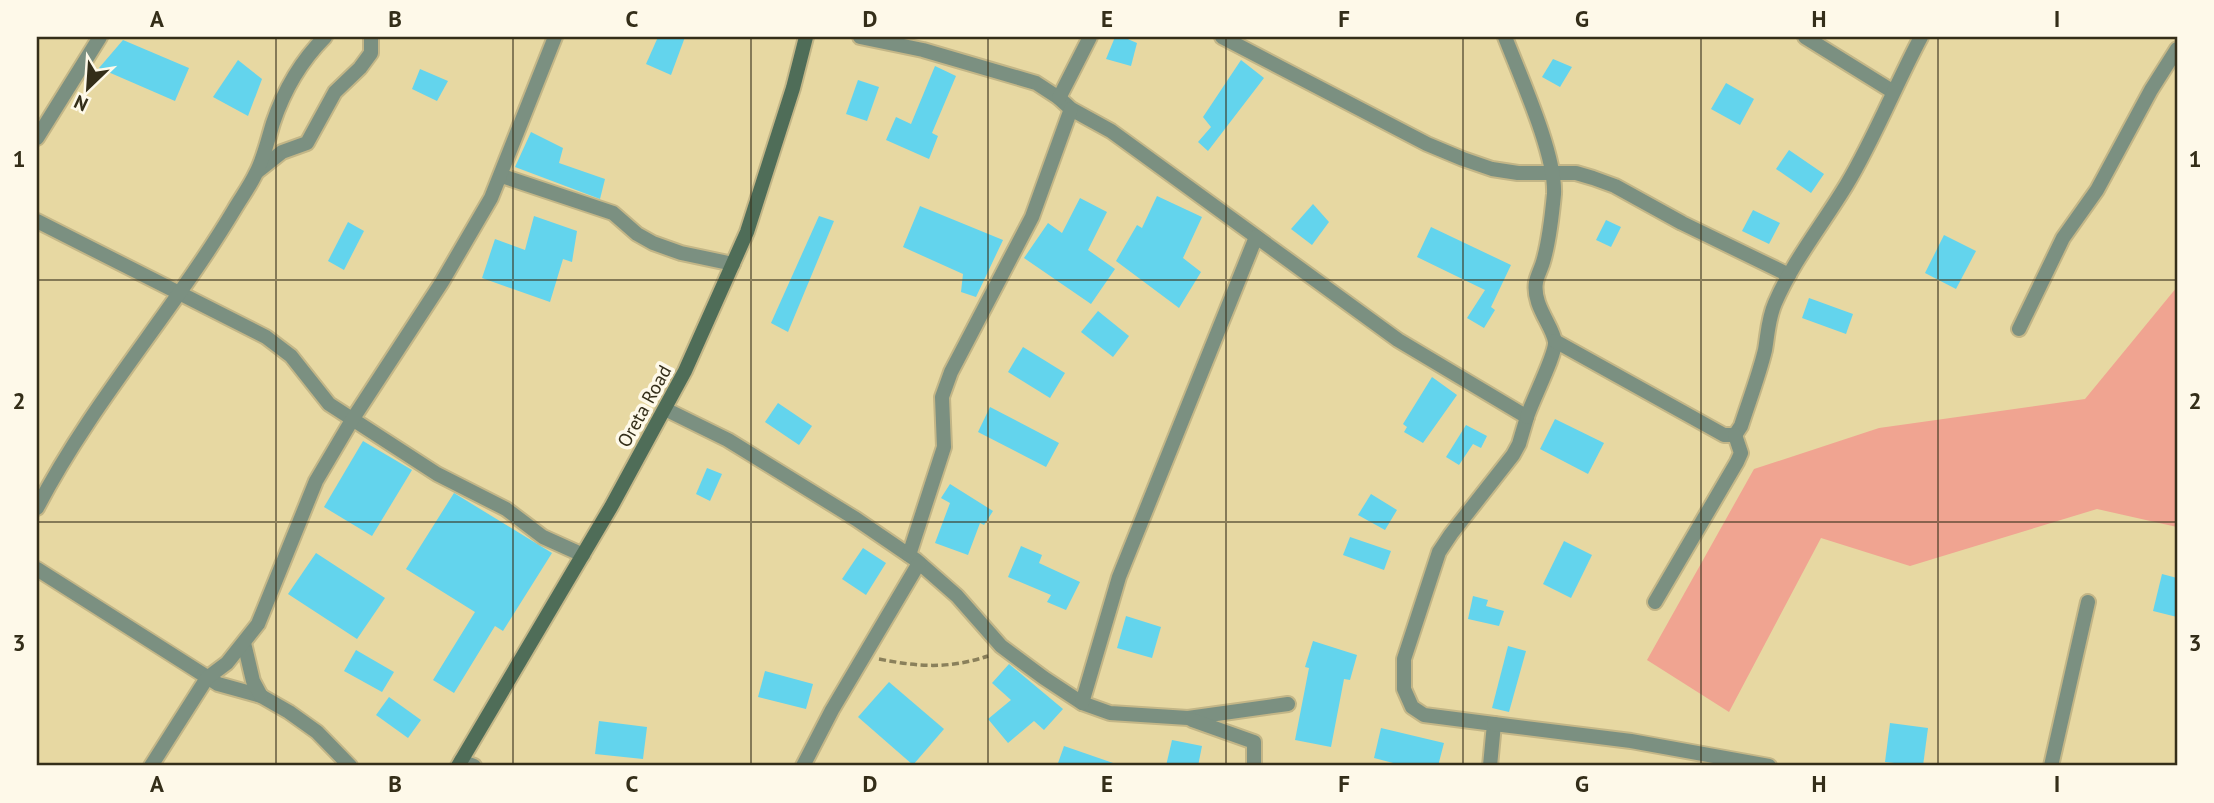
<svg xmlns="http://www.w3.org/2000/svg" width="2214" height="803" font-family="'PT Sans',sans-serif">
<rect width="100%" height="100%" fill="#e7d8a2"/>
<path fill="#f0a491" d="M2177,287V527L2097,509L1910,566L1821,538L1729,712L1647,660L1754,469L1879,428L2085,399Z"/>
<g fill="#63d4ed">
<path d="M658,37H685L671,75L646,64Z"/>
<path d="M1115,37H1123L1137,43L1131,66L1106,59Z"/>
<path d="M123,40L189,68L175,101L99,68Z"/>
<path d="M1553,59L1572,67L1560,87L1542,77Z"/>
<path d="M238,60L262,79L248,116L213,97Z"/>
<path d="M1241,60L1264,78L1208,151L1198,142L1211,127L1203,117Z"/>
<path d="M935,66L956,76L932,133L938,136L929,159L886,140L896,117L911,124Z"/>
<path d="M420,69L448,81L437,101L412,89Z"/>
<path d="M858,80L879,87L867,121L846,114Z"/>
<path d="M1726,83L1754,99L1740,125L1711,109Z"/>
<path d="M531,132L563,148L559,163L605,179L600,199L515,167Z"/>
<path d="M1789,150L1824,174L1811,193L1776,169Z"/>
<path d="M1157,196L1202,217L1183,258L1201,272L1179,308L1116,261L1137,225L1142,228Z"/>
<path d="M1080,198L1107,212L1088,250L1115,269L1091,304L1024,258L1048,223L1062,233Z"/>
<path d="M1313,204L1329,222L1312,245L1291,229Z"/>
<path d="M920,206L1003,240L976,297L961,292L963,274L903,247Z"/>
<path d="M1753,210L1780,223L1769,244L1742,231Z"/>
<path d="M534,216L577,231L572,262L563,259L550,302L482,278L495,239L525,250Z"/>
<path d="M819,216L834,221L788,332L771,323Z"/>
<path d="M1606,220L1621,227L1611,247L1596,240Z"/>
<path d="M348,222L364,231L344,270L328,261Z"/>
<path d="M1431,227L1511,265L1491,307L1495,310L1484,328L1467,318L1485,290L1417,257Z"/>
<path d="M1944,235L1976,251L1956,289L1925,273Z"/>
<path d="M1809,298L1853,314L1846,334L1802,318Z"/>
<path d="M1098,311L1129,336L1113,357L1081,332Z"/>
<path d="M1023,347L1065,373L1050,398L1008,372Z"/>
<path d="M1432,377L1457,395L1423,443L1404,432L1407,427L1403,424Z"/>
<path d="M778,403L812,426L799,445L765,422Z"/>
<path d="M990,407L1059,443L1046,467L978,432Z"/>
<path d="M1555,419L1604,443L1588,474L1540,449Z"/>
<path d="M1466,425L1487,436L1481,448L1473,444L1459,465L1446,457Z"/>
<path d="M363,441L412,470L372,536L324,507Z"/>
<path d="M707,468L722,474L710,501L696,494Z"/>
<path d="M950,484L993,511L984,525L980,523L968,555L935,543L950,503L941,498Z"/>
<path d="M454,493L552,553L503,631L495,626L454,693L433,680L475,612L406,569Z"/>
<path d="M1371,494L1397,510L1385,530L1358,515Z"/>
<path d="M1350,537L1391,551L1384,570L1343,555Z"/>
<path d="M1564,541L1592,555L1571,598L1543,584Z"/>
<path d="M1021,546L1042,555L1039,563L1080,582L1066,610L1047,602L1051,595L1008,577Z"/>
<path d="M863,548L886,563L866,595L842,579Z"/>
<path d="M316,553L385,598L357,639L288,594Z"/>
<path d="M2162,574L2177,578V617L2153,611Z"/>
<path d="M1473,596L1488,600L1486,606L1504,611L1499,626L1468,619Z"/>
<path d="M1126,616L1161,627L1152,658L1117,648Z"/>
<path d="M1313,641L1357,655L1350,680L1344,679L1331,747L1295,740L1309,668L1305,667Z"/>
<path d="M1508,646L1526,651L1509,712L1492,708Z"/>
<path d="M356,650L394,672L382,692L344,671Z"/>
<path d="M1009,664L1063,709L1044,730L1034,721L1008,743L988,719L1011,700L992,683Z"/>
<path d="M765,671L813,684L806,709L758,697Z"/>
<path d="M889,682L944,729L913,765L858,717Z"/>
<path d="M389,697L421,720L408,738L376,715Z"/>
<path d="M599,721L647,727L643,759L595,754Z"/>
<path d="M1890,723L1928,728L1923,766L1885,762Z"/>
<path d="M1381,728L1444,743L1438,766H1397V764L1374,758Z"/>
<path d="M1172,740L1202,746L1198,766H1166Z"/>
<path d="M1064,746L1116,764V766H1057Z"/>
</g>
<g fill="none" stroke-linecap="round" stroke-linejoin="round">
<defs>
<g id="street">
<path d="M860,37L923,50L1036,83L1059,98L1071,109L1111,131L1398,340L1527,417L1519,444L1513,455L1451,534L1439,552L1404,659V689L1412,707L1424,715L1494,724L1490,766"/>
<path d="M1222,37L1427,144L1463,159L1492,169L1518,173H1576L1593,178L1615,186L1682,223L1789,275"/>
<path d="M1505,37C1520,76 1556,155 1554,194C1552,215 1549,242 1543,262C1541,269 1537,276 1536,282C1532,305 1553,326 1555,342C1556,354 1532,401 1527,417"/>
<path d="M1805,37L1892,91"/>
<path d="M1059,98L1090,37"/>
<path d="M37,138L100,37"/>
<path d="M258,171L282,152L307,143L335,92L360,68L371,53V37"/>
<path d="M502,176L613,213L637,234L653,243L681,253L733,264"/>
<path d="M37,221L266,337L291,356L329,404L437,474L506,509L543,537L583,555"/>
<path d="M2019,329L2063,238L2097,190L2151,90L2177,49"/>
<path d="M1555,341L1724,435H1735L1741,426C1749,401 1759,375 1765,350C1768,333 1768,319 1775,303C1793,261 1823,224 1847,184C1875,137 1895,86 1921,37"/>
<path d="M665,409L728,440L856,519L916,560L957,596L1001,646L1044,678L1082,703L1110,713L1188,718L1288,704"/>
<path d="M37,508C92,402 173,312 234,210C241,198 250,186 256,173C264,158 268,139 273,123C284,90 301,61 325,37"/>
<path d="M909,555L944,447L942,397L951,372L1032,217L1071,109"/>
<path d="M37,569L218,684L261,696L289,712L317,732L350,766"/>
<path d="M1655,602L1737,462L1741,453L1735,435"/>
<path d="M244,643L253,681L261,696"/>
<path d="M1082,703L1119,577L1256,237"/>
<path d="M1192,720L1254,742V766"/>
<path d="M1494,724L1631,741L1769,766"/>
<path d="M461,761L474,766"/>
<path d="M151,766L207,678L227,663L258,624L316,481L352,420L442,282L491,198L555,37"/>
<path d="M803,766L832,710L919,563"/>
<path d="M2051,766L2088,602"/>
</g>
<path id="secondary" d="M458,766L611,507L685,371L747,232L793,88L806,37"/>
</defs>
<use href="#street" stroke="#c3b687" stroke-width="18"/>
<use href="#secondary" stroke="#c3b687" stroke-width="18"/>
<path stroke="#8a805b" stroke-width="3.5" stroke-dasharray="7 3.5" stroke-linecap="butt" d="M879,659C919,667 949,669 988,656"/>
<use href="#street" stroke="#7b9081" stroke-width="14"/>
<use href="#secondary" stroke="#4f6d58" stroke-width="14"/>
</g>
<path fill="none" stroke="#342e19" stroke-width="2" stroke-opacity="0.55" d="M276,37V766M513,37V766M751,37V766M988,37V766M1226,37V766M1463,37V766M1701,37V766M1938,37V766M37,280H2177M37,522H2177"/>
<g text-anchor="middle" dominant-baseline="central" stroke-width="7" stroke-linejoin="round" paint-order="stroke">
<g font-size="19" fill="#342e19" stroke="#fef9e9">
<text transform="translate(644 406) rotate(-61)">Oreta Road</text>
</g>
</g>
<rect width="2214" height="803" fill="none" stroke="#fef9e9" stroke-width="77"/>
<g transform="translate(88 88) rotate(205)" stroke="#fef9e9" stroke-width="5" paint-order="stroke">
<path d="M0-5L12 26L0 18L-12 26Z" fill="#342e19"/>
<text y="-10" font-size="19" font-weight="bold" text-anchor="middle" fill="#342e19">N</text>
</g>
<rect x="38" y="38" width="2138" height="726" fill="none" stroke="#342e19" stroke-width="2.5"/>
<g font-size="23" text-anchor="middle" font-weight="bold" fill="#342e19">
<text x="157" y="27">A</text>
<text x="395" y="27">B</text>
<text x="632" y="27">C</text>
<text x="870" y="27">D</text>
<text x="1107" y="27">E</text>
<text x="1344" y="27">F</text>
<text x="1582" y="27">G</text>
<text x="1819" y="27">H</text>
<text x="2057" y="27">I</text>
<text x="19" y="167">1</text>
<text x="2195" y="167">1</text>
<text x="19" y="409">2</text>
<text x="2195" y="409">2</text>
<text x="19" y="651">3</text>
<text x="2195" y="651">3</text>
<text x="157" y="792">A</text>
<text x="395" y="792">B</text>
<text x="632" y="792">C</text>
<text x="870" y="792">D</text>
<text x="1107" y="792">E</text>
<text x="1344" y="792">F</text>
<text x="1582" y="792">G</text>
<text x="1819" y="792">H</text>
<text x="2057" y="792">I</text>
</g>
</svg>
